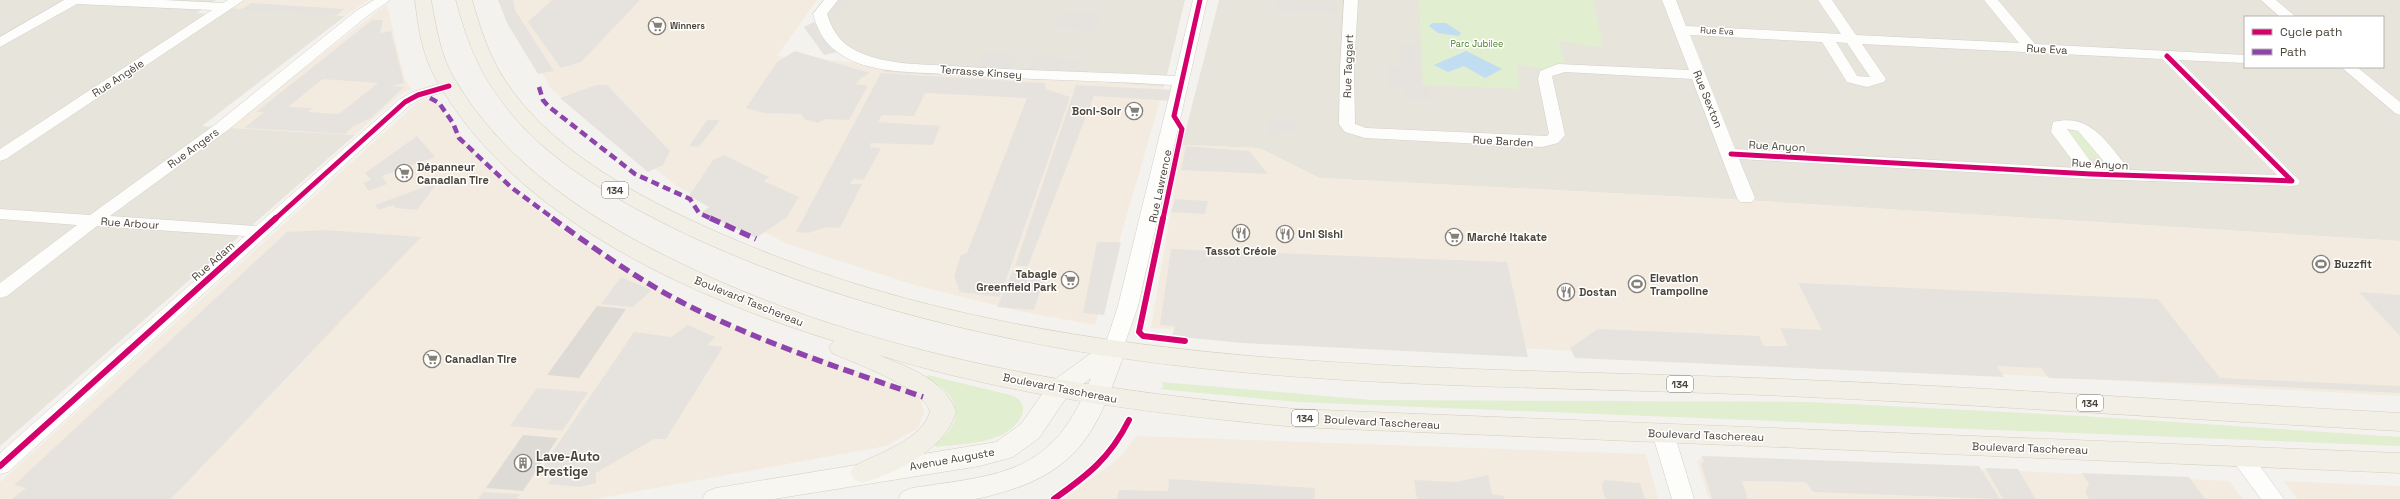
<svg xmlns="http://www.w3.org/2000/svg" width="2400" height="499" font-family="'Space Grotesk',sans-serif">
<rect width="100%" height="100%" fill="#f4f2ee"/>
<g fill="#e7e4dc" fill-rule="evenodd">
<path d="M0,0H216L197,13L218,15L232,8L345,16L202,126L355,135L0,446Z"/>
<path d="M829,0H1185L1164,87L881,64L849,52L820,14Z"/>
<path d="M1219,0H2400V241L1744,200L1319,178L1259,148L1182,145ZM2245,17H2383V67H2245Z"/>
</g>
<g fill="#f3ebdf">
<path d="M243,0H369L345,16L232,8Z"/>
<path d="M503,0H817L777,56L1164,87L1095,325L1023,312L914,285L785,243L680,188L551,89Z"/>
<path d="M387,4L404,78L412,89L402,93L355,135L227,128Z"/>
<path d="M426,99L435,100L467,145L503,182L557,227L696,313L918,393L924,411L918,428L886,446L595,499H0V482L417,103Z"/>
<path d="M1182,145L1259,148L1319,178L1744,200L2400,241V396L1151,328Z"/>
<path d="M1137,436L1646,454L1658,499H1063L1117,460Z"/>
<path d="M1702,456L2229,481L2243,499H1709L1697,462Z"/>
<path d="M2283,481L2400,486V499H2298Z"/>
</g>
<g fill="#e1eecf">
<path d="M1419,0H1593L1603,46C1588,49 1575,42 1559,41L1565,63L1550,71L1517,64L1520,89L1423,85Z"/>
<path d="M2074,130L2084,134L2100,158H2089L2069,132Z"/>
<path d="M928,375L1014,396C1022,401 1026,408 1021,417C1006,445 964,443 936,447L934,444C968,421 960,395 927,378Z"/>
<path d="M1161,382L1373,400L1810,402L2082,416L2400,437V446L1297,402L1159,389L1164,387Z"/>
</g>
<g fill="#e6e3df" fill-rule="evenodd">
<path d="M498,0H513L515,10L554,71L538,74L507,23Z"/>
<path d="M552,0H640L581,62L561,68L528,22Z"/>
<path d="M836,0H850L839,15L827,14Z"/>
<path d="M1277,0L1338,2L1337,14L1292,11L1290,13L1278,12Z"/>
<path d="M251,3L344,9L336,16L240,10Z"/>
<path d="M1066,13L1101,14L1096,31L1052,28L1055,22Z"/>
<path d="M372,20H383L380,33L391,31L404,83L393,86L404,87L371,118L352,127L345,134L244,128L264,112H256ZM323,79L378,83L339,114L308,112L312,108L288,107Z"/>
<path d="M814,22L837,52L824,55L804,27Z"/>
<path d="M1400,45L1417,46L1420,86L1430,87V101L1407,100L1403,89L1390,87L1389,66H1403Z"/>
<path d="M795,51L870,73L861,78L856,84L868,86L849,120L826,119L818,123L806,120L800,114L764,113L746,108L777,62Z"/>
<path d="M986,53L1019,55L1006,79L883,72L890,63L975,70Z"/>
<path d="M1034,57L1081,59L1076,77L1027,74Z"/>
<path d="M881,73L1045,83L1046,89L1070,97L1000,297L960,292L954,276L961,255L967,253L1027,98L925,93L914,116L882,115L878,122L940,126L933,145L871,143L870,147L881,148L864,180L853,179L850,184H862L840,228L827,227L808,233L796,232Z"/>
<path d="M596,85H607L670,151L663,165L648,172L560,98Z"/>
<path d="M1076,85L1175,90L1172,101L1094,96L1028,266H1015Z"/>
<path d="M1271,118L1294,119L1304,129L1267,136Z"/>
<path d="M707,120H720L699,147L689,146Z"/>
<path d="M417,136L435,157L382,176L387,184L369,191L363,183L371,180L365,173Z"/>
<path d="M1186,146L1249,151L1268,174L1181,170Z"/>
<path d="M724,155L769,177L764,181L799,197L787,217L756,238L701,213L709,207L689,196L713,160Z"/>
<path d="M438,182L417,210L396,208L393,205L379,210L375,205Z"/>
<path d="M1175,199L1208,201L1205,214L1171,212Z"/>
<path d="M326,230L421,237L171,499H12L26,488L14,485L287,232Z"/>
<path d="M1097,242H1121L1104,315L1083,313Z"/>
<path d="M1171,249L1507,262L1528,357L1242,343L1172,336L1175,326L1160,325Z"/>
<path d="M1013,270L1046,272L1034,310L997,307Z"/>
<path d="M621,277L652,290L633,307L601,304Z"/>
<path d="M1798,283L2158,299L2220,378L2400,386V393L2225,384L2049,378L2041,368L1997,366L2004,377L1575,358L1570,348L1598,329L1759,336L1764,346H1788L1780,328L1822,330Z"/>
<path d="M2359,292L2400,295V336Z"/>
<path d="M688,325L715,337L707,345L723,347L666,439H654L596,473V483L580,487L548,484L556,470L541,469L634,332L671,337Z"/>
<path d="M537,388L588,392L562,431L510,426Z"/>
<path d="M1702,456L1979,466L2000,499L1813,492L1806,482L1742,481L1748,499H1712L1701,464L1704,461Z"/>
<path d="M1985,468L2018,469L2036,499H2003Z"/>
<path d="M2082,473L2189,477L2205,499H2089L2085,493L2089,484Z"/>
<path d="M1488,475L1492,494L1504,496V499H1417L1414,480L1456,482Z"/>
<path d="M1169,479L1315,488L1314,499H1116L1119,490L1168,491Z"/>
<path d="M1604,480L1640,483L1645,499H1605L1602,486Z"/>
<path d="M483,492L520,494L517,499H478Z"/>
</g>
<g fill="#c0ddf1">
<path d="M1432,23H1446L1461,33L1459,36L1438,33L1429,26Z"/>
<path d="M1466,51L1502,69L1485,78L1464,66L1448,72L1434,65Z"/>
</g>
<g fill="#dedbd6">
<path d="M597,306L626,309L579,378L547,375Z"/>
<path d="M523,435L558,438L523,491L486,488Z"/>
</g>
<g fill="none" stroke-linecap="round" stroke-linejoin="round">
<defs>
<g id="street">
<path d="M64,0H164L223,3L228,0H244L6,159L0,161V149L212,10L77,4L0,47V37Z"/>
<path d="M374,0H390L366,17L228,130L110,216L256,226L400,99L413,92L449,81L454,83L457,86L454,89L423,98L410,105L8,472L0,474V453L245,236L97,226L7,296L0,298V283L77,225L0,219V209L90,215L216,124L356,11Z"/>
<path d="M824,0H838L827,14C833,32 841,44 859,52C887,65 921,64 951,66C1025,71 1100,72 1175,76L1193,0H1207L1138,306L1121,354L1114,356L1107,354L1104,349L1118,306L1172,85C1097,80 1021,80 945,74C915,72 874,73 847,58C826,46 820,36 813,14Z"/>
<path d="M1344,0H1358L1354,69L1355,124L1366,128L1547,136L1549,134L1538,79L1540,71L1558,64L1689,70L1662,0H1676L1686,26L1841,34L1818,0H1832L1856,35L2019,43L1984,0H1998L2035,44L2245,55V63L2179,60L2300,181L2298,185L2292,186L2091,179L1739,159L1755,198L1752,202H1740L1737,198L1692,79L1565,72L1552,76L1565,135L1558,143L1542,147L1365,138L1345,132L1339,124L1340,69ZM1690,35L1822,42L1847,82L1867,87L1884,82L1886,79L1862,44L2162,59L2277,175L2130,170C2108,145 2092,112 2053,122L2051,132L2078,168L1735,149ZM1836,42L1847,43L1870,77L1857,76ZM2067,129L2078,131L2111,170L2096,169Z"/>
<path d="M2261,0H2276L2296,17H2280Z"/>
<path d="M2341,67H2357L2400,102V115L2395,113Z"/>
<path d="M1663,425L1671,428L1674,433L1694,499H1672L1652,433L1655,428Z"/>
<path d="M2241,449L2249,451L2284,499H2261L2230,457L2233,451Z"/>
</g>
<path id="secondary" d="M1114,341L1123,343L1126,349C1102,415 1088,463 1016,488C1003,492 988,497 975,499C950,499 923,499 898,499L902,492L912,488C1003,474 1053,475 1091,378L1068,395L1039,438L1013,457L980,466L774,499H702L706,492L716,488L996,442L1021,424L1050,383L1105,343Z"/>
<g id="primary">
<path d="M415,0H431C436,26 440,55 454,78C505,166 594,222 684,265C875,357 1086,390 1296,409L2400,453V473L1296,427C1156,414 1014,397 879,355C909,368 944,379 956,411C948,448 896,473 863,483L854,480L850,473L854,466C877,454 924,439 930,411C922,387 856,364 832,353L829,347L834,341C688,296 513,217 436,79C422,55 418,26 415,0Z"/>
<path d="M456,0H472C479,24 486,46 497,67C540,146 638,197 717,232C1047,379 1428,364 1782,379C1988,387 2194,402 2400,413V431C2195,420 1990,405 1785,396C1584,387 1381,389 1181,366C1000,345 793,295 633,207C585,180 536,148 503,103C479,72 466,38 456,0Z"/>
</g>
</defs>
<use href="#street" stroke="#d2d0cb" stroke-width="1"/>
<use href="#secondary" stroke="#d3cfc5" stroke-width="1"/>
<use href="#primary" stroke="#d6cebb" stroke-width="1"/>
<use href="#street" fill="#fdfdfc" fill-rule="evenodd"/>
<use href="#secondary" fill="#f7f6f1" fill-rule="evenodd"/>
<use href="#primary" fill="#f2efe6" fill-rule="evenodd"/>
<g stroke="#8e44ad" stroke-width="4.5" stroke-dasharray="8 4.5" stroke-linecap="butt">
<path d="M539,87L543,100L548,106L635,174L690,199L699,213L712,219"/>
<path d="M430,98L439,103L453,123L459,138L512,188L554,219"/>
</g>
<g stroke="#8e44ad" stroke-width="5.5" stroke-dasharray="11 5.5" stroke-linecap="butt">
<path d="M552,218C598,251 644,284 695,309C768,345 846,370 923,397"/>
<path d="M710,218L756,239"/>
</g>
<defs>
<g id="cycleway-far1">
<path d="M1731,154L2091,174L2292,181L2167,56"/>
<path d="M275,219L405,102L418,95L449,86"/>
<path d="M1163,219L1182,129L1174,116L1200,0"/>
</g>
<g id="cycleway">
<path d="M1163,218L1139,332L1143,336L1185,341"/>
<path d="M0,466L276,218"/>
<path d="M1054,499C1088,475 1110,458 1129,420"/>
</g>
</defs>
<use href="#cycleway-far1" stroke="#fff" stroke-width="7"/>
<use href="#cycleway" stroke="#fff" stroke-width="9"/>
<use href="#cycleway-far1" stroke="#d6006c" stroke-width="5"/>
<use href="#cycleway" stroke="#d6006c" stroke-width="6"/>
</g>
<defs>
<symbol id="supermarket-ring" viewBox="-11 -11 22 22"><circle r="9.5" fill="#fff" stroke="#868178" stroke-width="1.5"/><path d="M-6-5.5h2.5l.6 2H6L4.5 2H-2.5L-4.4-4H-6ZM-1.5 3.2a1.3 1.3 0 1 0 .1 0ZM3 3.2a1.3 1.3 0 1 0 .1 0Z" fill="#868178"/></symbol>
<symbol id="restaurant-ring" viewBox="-11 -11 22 22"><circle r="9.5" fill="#fff" stroke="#868178" stroke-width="1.5"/><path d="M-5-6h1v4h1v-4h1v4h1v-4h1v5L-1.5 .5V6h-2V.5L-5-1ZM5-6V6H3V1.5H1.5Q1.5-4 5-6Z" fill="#868178"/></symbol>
<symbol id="stadium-ring" viewBox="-11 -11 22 22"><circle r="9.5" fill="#fff" stroke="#868178" stroke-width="1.5"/><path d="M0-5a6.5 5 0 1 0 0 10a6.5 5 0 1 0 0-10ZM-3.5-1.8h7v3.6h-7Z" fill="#868178"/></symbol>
<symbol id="building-ring" viewBox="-11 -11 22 22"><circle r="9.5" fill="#fff" stroke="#868178" stroke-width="1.5"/><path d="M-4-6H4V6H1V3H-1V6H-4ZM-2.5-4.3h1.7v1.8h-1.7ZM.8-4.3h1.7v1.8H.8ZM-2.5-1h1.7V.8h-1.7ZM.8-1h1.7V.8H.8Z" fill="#868178"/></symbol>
</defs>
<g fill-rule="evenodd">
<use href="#supermarket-ring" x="647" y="16" width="20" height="20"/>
<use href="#supermarket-ring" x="1124" y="101" width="20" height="20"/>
<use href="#supermarket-ring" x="394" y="163" width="20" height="20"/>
<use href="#restaurant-ring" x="1231" y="223" width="20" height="20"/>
<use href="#restaurant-ring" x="1275" y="224" width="20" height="20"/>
<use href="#supermarket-ring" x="1444" y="227" width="20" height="20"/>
<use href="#stadium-ring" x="2311" y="254" width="20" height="20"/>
<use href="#supermarket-ring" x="1060" y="270" width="20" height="20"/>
<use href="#stadium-ring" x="1627" y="274" width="20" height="20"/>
<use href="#restaurant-ring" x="1556" y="282" width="20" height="20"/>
<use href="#supermarket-ring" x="422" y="349" width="20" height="20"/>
<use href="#building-ring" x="513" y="453" width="20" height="20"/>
</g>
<g text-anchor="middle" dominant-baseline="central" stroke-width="3" stroke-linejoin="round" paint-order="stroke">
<g font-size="9" font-weight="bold" fill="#4b4439" stroke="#fff" text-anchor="start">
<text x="670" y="26">Winners</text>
</g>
<g font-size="9" fill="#4b4439" stroke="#fff">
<text transform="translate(1717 31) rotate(3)">Rue Eva</text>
</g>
<g font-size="9" fill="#4a7f2a" stroke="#fff">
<text x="1477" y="44">Parc Jubilee</text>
</g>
<g fill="#fff" stroke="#817c74" stroke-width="1">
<rect x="602" y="182" width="26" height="16" rx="3"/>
<rect x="1667" y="376" width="26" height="16" rx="3"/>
<rect x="2077" y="395" width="26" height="16" rx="3"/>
<rect x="1292" y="410" width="26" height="16" rx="3"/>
</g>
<g font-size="10" font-weight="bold" fill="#4b4439">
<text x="615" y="190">134</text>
<text x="1680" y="384">134</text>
<text x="2090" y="403">134</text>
<text x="1305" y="418">134</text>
</g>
<g font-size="11" fill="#4b4439" stroke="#fff">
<text transform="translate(2047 49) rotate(3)">Rue Eva</text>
<text transform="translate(1348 66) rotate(-88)">Rue Taggart</text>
<text transform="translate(981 72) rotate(4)">Terrasse Kinsey</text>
<text transform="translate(118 78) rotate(-33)">Rue Angèle</text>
<text transform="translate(1708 99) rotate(68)">Rue Sexton</text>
<text transform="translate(1503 141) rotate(3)">Rue Barden</text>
<text transform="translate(1777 146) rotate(3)">Rue Anyon</text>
<text transform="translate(193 148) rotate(-36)">Rue Angers</text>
<text transform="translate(2100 164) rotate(3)">Rue Anyon</text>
<text transform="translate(1160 186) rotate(-78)">Rue Lawrence</text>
<text transform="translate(130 223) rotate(4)">Rue Arbour</text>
<text transform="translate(213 261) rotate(-42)">Rue Adam</text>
<text transform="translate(749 301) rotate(22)">Boulevard Taschereau</text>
<text transform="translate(1060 388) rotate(11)">Boulevard Taschereau</text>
<text transform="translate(1382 422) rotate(3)">Boulevard Taschereau</text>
<text transform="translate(1706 435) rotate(2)">Boulevard Taschereau</text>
<text transform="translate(2030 448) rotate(2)">Boulevard Taschereau</text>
<text transform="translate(952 459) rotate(-10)">Avenue Auguste</text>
</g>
<g font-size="11" font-weight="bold" fill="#4b4439" stroke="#fff" text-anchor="start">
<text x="1121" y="111" text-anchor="end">Boni-Soir</text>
<text x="417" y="167">Dépanneur<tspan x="417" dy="13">Canadian Tire</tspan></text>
<text x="1298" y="234">Uni Sishi</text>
<text x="1467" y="237">Marché Itakate</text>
<text x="1241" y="251" text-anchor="middle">Tassot Créole</text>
<text x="2334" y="264">Buzzfit</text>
<text x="1057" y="274" text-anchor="end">Tabagie<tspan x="1057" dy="13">Greenfield Park</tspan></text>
<text x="1650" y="278">Elevation<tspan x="1650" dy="13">Trampoline</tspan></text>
<text x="1579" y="292">Dostan</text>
<text x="445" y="359">Canadian Tire</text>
</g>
<g font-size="13" font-weight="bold" fill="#4b4439" stroke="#fff" text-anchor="start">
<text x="536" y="456">Lave-Auto<tspan x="536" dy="15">Prestige</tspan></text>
</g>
</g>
<rect x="2244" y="16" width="140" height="52" fill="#ffffff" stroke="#b7b4b0"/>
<rect x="2252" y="29" width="20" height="6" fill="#d6006c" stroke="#b7b4b0"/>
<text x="2280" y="36" font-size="12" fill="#4b4439">Cycle path</text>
<rect x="2252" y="49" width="20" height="6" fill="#8e44ad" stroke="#b7b4b0"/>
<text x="2280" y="56" font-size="12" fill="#4b4439">Path</text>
</svg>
